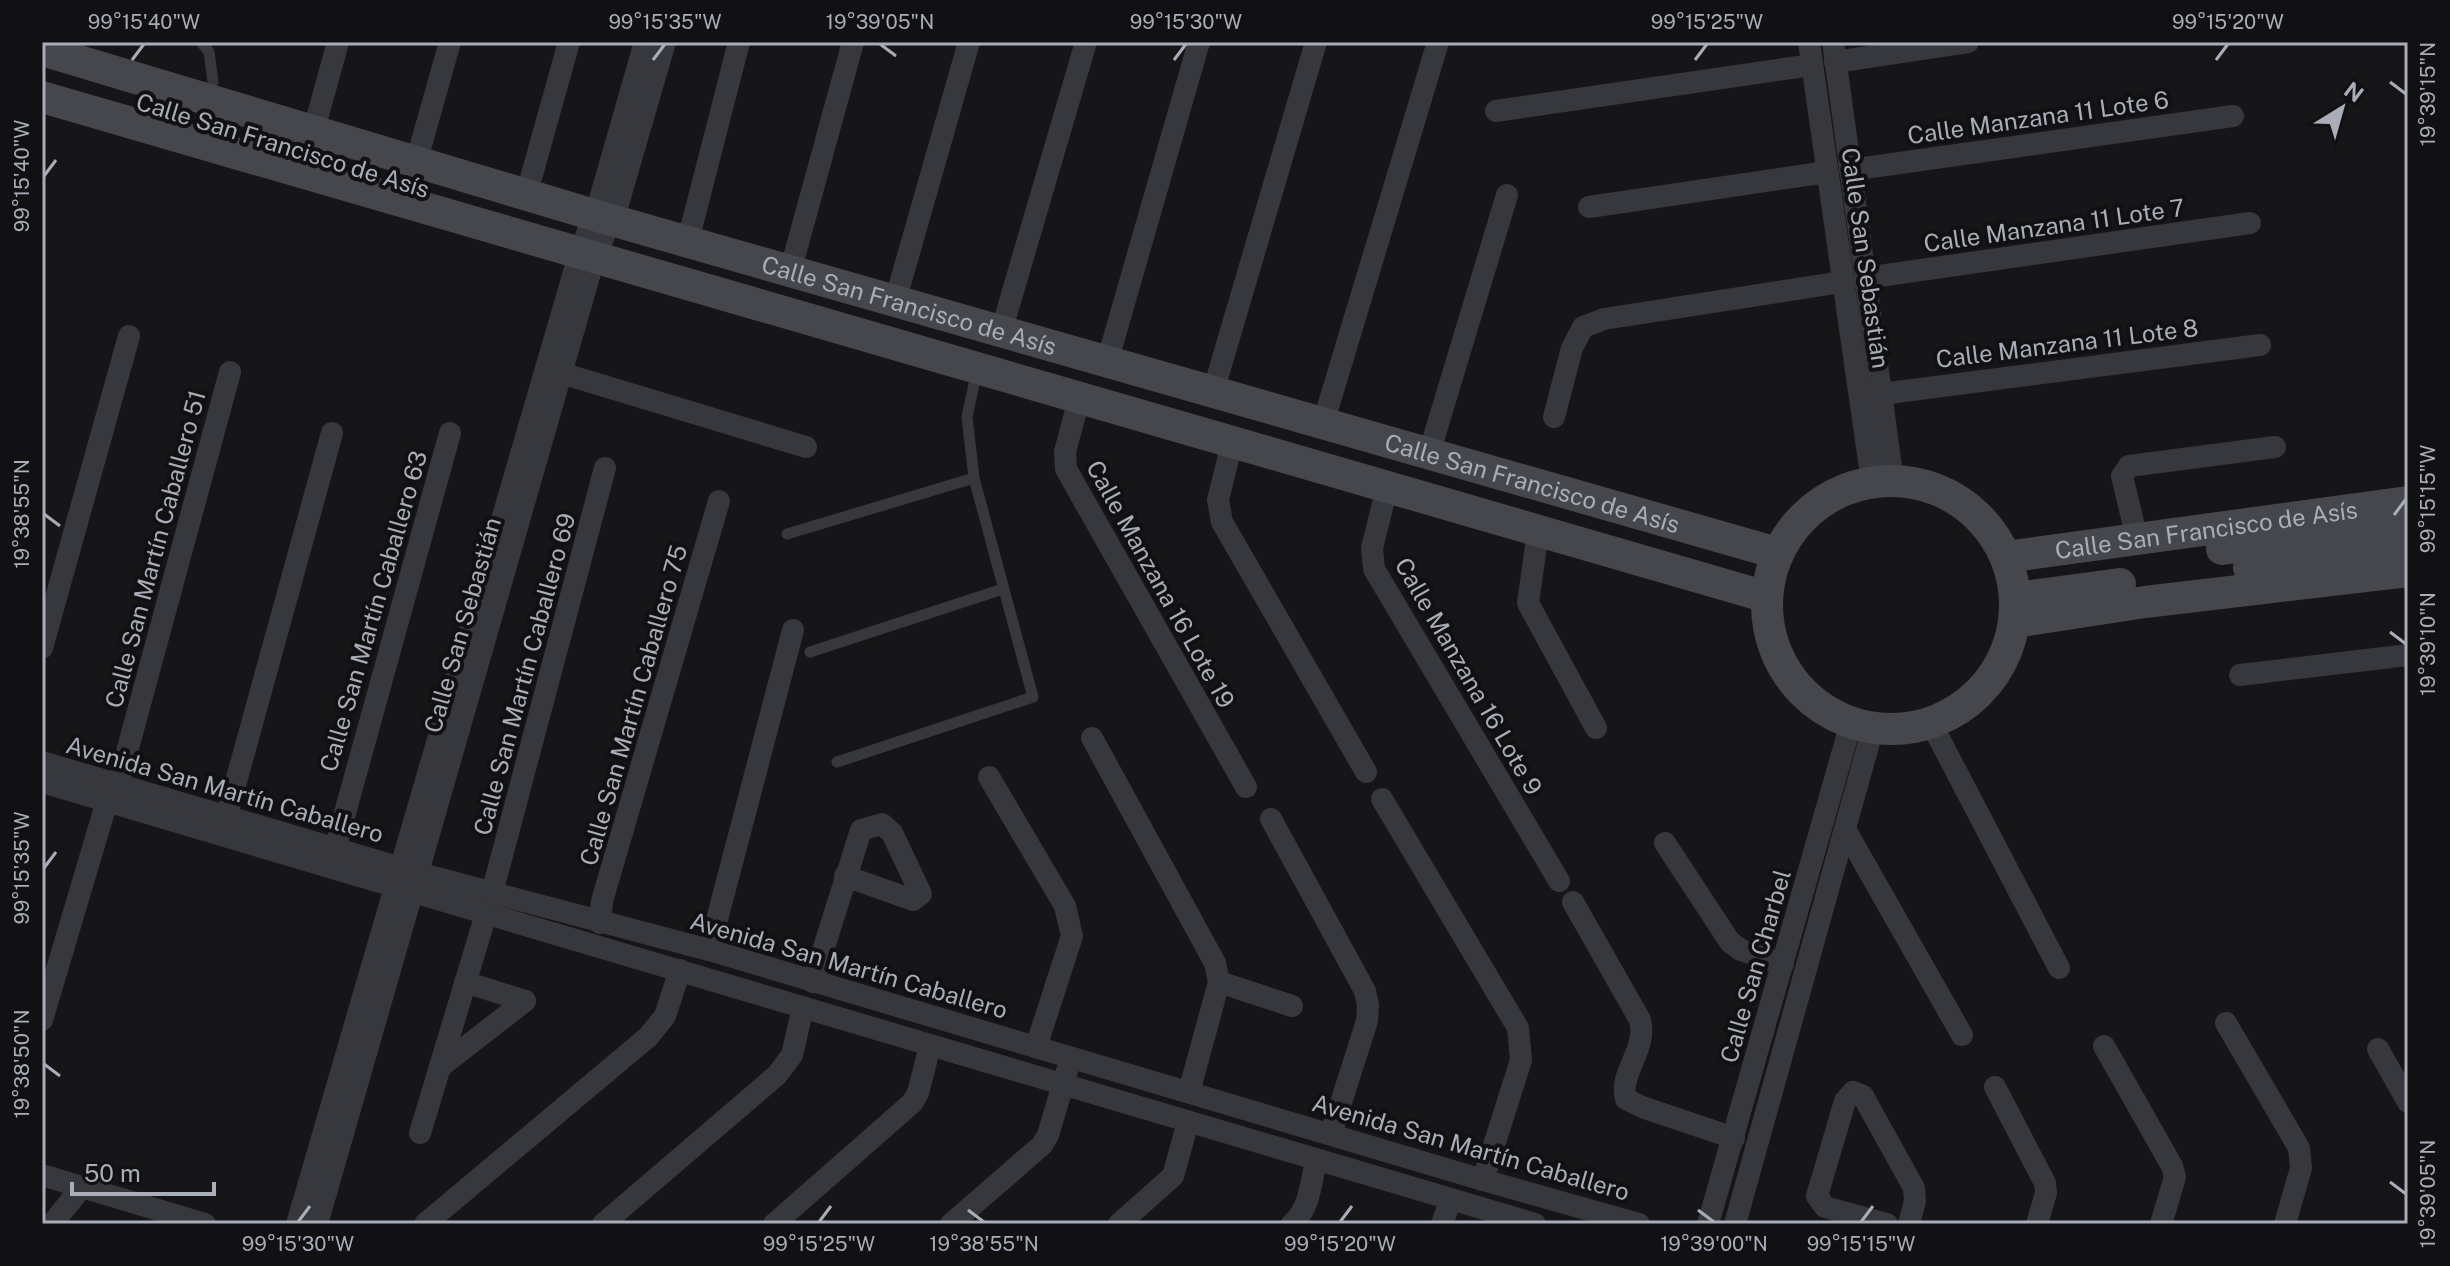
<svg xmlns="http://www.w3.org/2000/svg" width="2450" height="1266" font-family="'Public Sans',sans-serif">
<rect width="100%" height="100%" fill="#161618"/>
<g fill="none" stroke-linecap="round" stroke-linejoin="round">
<g stroke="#37383d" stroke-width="11">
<path d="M201,42L209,52L213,82"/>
<path d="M787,534L974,478"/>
<path d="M810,652L1003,589"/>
<path d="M837,762L1033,697L974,478L967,417L977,370"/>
</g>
<g stroke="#37383d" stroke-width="22">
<path d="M1809,42L1872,482"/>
<path d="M1833,42L1893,481"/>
<path d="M1835,62L1968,42"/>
<path d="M1496,111L1812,65"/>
<path d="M318,115L338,42"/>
<path d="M421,145L450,42"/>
<path d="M1850,170L2233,116"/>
<path d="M531,178L569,42"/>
<path d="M1589,207L1827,172"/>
<path d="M692,225L739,42"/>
<path d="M795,254L853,42"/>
<path d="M1865,278L2250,223"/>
<path d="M900,284L969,42"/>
<path d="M1006,315L1086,42"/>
<path d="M1112,345L1199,42"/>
<path d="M561,373L806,447"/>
<path d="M1218,375L1316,42"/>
<path d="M1881,394L2260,345"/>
<path d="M1079,399L1065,452L1066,469L1246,787"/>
<path d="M1328,407L1438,42"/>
<path d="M1554,417L1572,348L1583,327L1604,319L1842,282"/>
<path d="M1434,437L1507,195"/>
<path d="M1232,443L1218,500L1222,522L1366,772"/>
<path d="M1387,488L1372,548L1374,569L1559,881"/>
<path d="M1538,532L1528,603L1596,728"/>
<path d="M2137,539L2122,476L2129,466L2275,447"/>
<path d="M42,648L129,336"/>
<path d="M2240,675L2408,655"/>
<path d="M1931,723L2059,968"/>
<path d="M1092,738L1215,963L1219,982L1189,1092"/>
<path d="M42,762L418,873L709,950L1483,1180L1639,1224"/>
<path d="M989,777L1065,906L1072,936L1036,1047"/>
<path d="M42,782L1535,1224"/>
<path d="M118,785L230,372"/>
<path d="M1382,799L1518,1028L1521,1060L1483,1180"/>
<path d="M226,818L332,433"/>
<path d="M1271,819L1365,991L1368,1005L1367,1021L1331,1134"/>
<path d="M1846,831L1962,1035"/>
<path d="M1665,843L1730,942L1741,950L1783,964"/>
<path d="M335,849L450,433"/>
<path d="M492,893L605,468"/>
<path d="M1573,902L1640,1020C1648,1049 1618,1074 1626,1099L1642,1107L1734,1138"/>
<path d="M600,923L602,901L719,501"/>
<path d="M709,950L793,630"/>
<path d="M465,982L525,1001"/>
<path d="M813,982L861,830L882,824L892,833L921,894L913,900L845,876"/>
<path d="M1219,982L1292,1006"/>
<path d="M42,1020L107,801"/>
<path d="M2226,1023L2299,1148L2301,1168L2285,1224"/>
<path d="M2104,1046L2172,1166L2175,1177L2161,1224"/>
<path d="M2378,1049L2408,1102"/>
<path d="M440,1067L525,1001"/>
<path d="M1995,1087L2045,1183L2046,1193L2037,1224"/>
<path d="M420,1133L486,914"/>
<path d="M42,1175L205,1224"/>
<path d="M52,1224L82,1187"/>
<path d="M297,1224L579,255L600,199L645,42"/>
<path d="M317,1224L594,259L618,204L665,42"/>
<path d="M425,1224L648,1037L665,1016L680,970"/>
<path d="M603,1224L777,1075L792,1055L803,1007"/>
<path d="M774,1224L912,1103L918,1093L930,1046"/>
<path d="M951,1224L1042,1145L1048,1135L1067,1071"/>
<path d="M1119,1224L1173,1176L1188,1122"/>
<path d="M1292,1224C1310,1209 1311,1182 1316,1160"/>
<path d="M1442,1224L1451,1199"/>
<path d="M1708,1224L1851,723"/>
<path d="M1735,1224L1873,728"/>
<path d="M1887,1224L1825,1207L1817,1196L1845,1101L1853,1092L1863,1096L1914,1188L1915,1201L1909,1224"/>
</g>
<g stroke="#45474d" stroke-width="32">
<path id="s1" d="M42,50L594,215L1777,553"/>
<path d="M42,97L1767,597"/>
<circle cx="1891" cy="605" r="124"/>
<path d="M2222,549L2408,524"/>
<path id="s2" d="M2006,557L2408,502"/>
<path d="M2249,568L2408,547"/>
<path d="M2016,598L2120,584"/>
<path d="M2015,622L2145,602L2408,571"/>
</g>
</g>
<path fill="none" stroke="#a8adb8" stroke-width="3" d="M880,44L896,56M132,60L144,44M653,60L665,44M1174,60L1186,44M1695,60L1707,44M2216,60L2228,44M2390,82L2406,94M44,176L56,160M44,514L60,526M2394,515L2406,499M2390,632L2406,644M44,868L56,852M44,1064L60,1076M2390,1182L2406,1194M968,1210L984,1222M1698,1210L1714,1222M298,1222L310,1206M819,1222L831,1206M1340,1222L1352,1206M1861,1222L1873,1206"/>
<g text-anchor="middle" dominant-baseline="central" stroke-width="8" stroke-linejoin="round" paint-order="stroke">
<g font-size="24" fill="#a8adb8" stroke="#111113">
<text transform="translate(2038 117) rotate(-8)">Calle Manzana 11 Lote 6</text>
<text transform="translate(283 145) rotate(17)">Calle San Francisco de Asís</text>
<text transform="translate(2054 225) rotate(-8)">Calle Manzana 11 Lote 7</text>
<text transform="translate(1866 258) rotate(82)">Calle San Sebastián</text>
<text stroke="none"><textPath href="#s1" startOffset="904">Calle San Francisco de Asís</textPath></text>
<text transform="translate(2067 343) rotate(-7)">Calle Manzana 11 Lote 8</text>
<text stroke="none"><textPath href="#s1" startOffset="1552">Calle San Francisco de Asís</textPath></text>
<text stroke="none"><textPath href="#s2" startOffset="202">Calle San Francisco de Asís</textPath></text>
<text transform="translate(155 549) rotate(-75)">Calle San Martín Caballero 51</text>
<text transform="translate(1161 584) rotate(61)">Calle Manzana 16 Lote 19</text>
<text transform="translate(373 611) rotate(-74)">Calle San Martín Caballero 63</text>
<text transform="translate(462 625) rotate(-74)">Calle San Sebastián</text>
<text transform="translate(524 674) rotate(-75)">Calle San Martín Caballero 69</text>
<text transform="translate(1469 676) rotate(60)">Calle Manzana 16 Lote 9</text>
<text transform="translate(633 705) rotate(-74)">Calle San Martín Caballero 75</text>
<text transform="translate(225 789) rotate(16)">Avenida San Martín Caballero</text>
<text transform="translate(849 965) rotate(16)">Avenida San Martín Caballero</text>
<text transform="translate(1755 966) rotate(-74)">Calle San Charbel</text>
<text transform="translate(1471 1147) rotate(16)">Avenida San Martín Caballero</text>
</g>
</g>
<rect width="2450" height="1266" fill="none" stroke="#111113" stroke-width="88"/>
<g transform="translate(2342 108) rotate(37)" stroke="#111113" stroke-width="6" paint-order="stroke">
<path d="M0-6L14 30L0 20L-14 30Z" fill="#a8adb8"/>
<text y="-12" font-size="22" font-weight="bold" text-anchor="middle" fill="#a8adb8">N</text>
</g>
<path d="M72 1182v12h142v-12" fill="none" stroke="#a8adb8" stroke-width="4"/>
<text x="84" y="1182" font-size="24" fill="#a8adb8" stroke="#111113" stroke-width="6" paint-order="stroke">50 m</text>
<rect x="44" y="44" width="2362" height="1178" fill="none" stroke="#a8adb8" stroke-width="3"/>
<g font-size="20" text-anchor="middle" fill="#a8adb8">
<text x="144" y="29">99°15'40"W</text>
<text x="665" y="29">99°15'35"W</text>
<text x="880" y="29">19°39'05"N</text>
<text x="1186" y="29">99°15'30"W</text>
<text x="1707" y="29">99°15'25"W</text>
<text x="2228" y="29">99°15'20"W</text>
<text transform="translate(2428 94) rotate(-90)" y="7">19°39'15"N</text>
<text transform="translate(22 176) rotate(-90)" y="7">99°15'40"W</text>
<text transform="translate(2428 499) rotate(-90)" y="7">99°15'15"W</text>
<text transform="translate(22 514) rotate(-90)" y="7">19°38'55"N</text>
<text transform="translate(2428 644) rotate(-90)" y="7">19°39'10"N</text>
<text transform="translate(22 868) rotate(-90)" y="7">99°15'35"W</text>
<text transform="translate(22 1064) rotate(-90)" y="7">19°38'50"N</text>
<text transform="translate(2428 1194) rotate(-90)" y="7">19°39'05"N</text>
<text x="298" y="1251">99°15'30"W</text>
<text x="819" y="1251">99°15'25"W</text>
<text x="984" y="1251">19°38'55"N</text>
<text x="1340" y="1251">99°15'20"W</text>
<text x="1714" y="1251">19°39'00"N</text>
<text x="1861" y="1251">99°15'15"W</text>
</g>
</svg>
